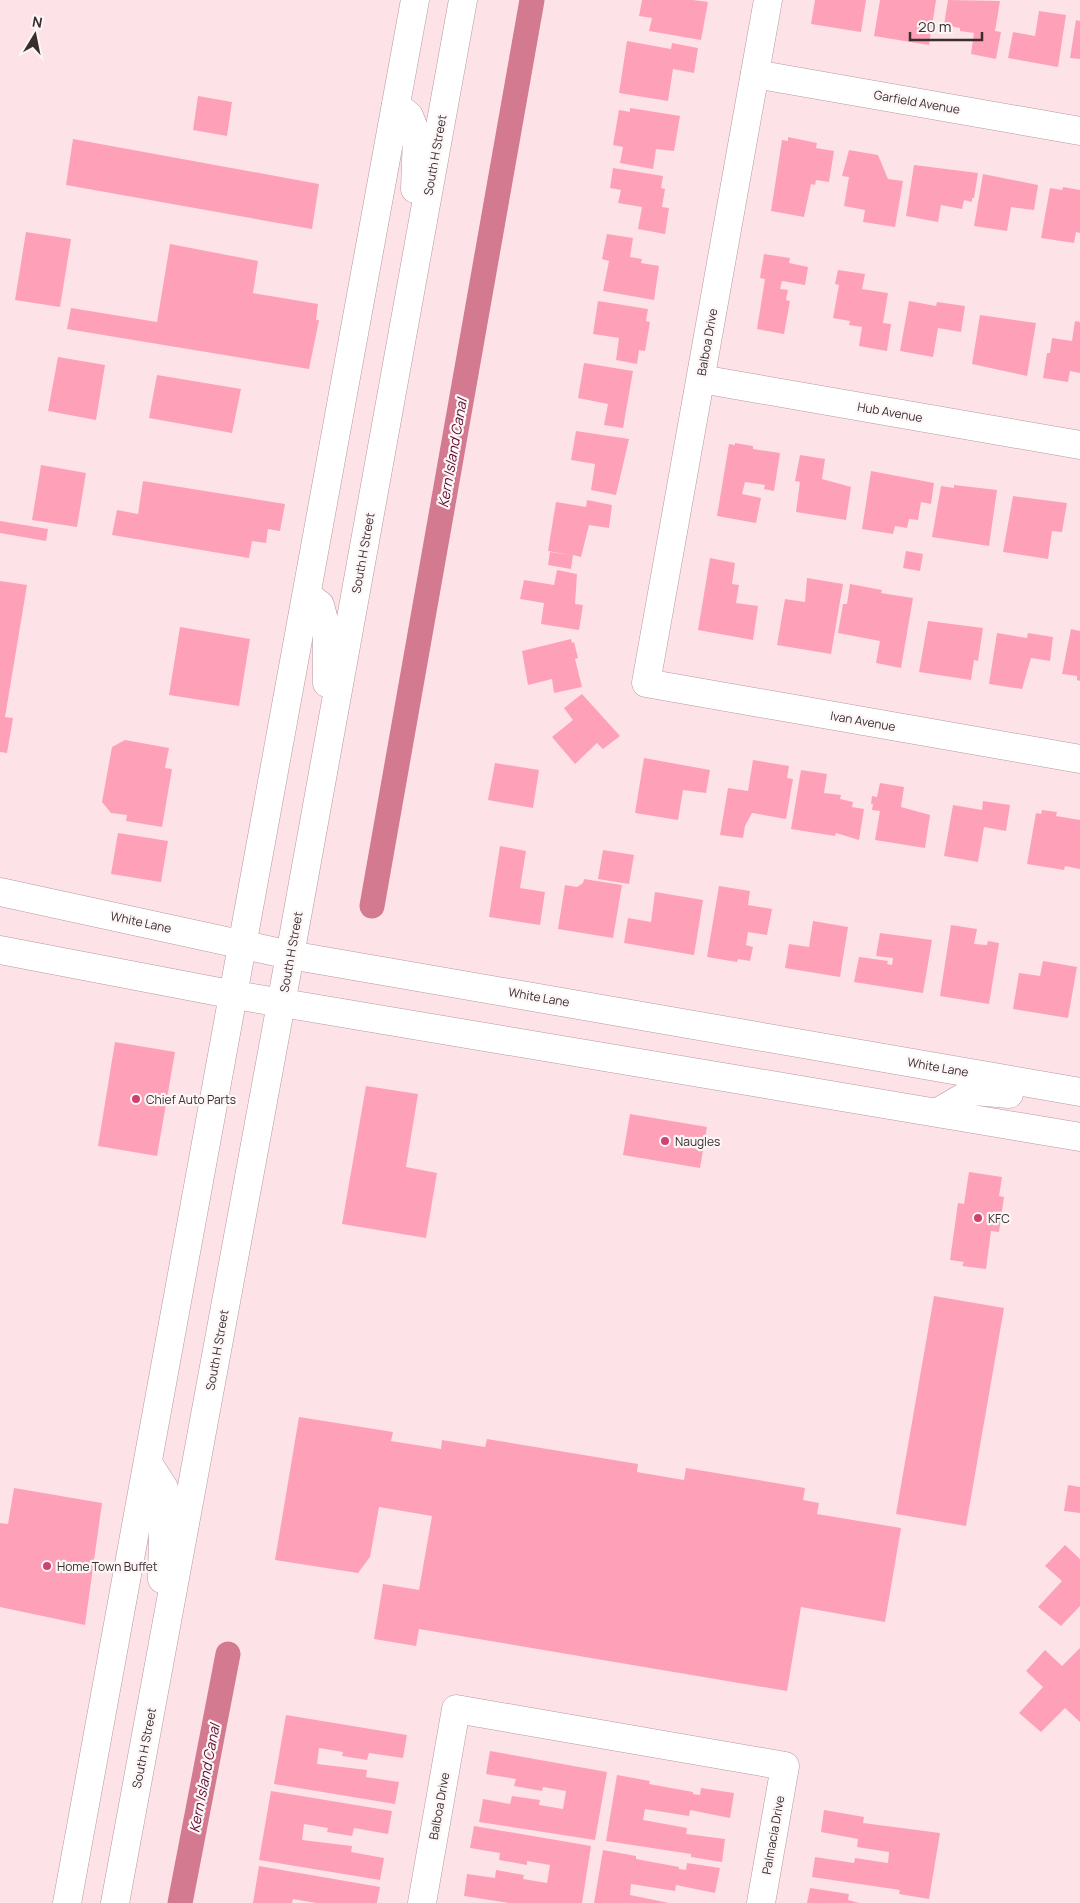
<svg xmlns="http://www.w3.org/2000/svg" width="1080" height="1903" font-family="Manrope,sans-serif">
<rect width="100%" height="100%" fill="#fde3e8"/>
<g fill="none" stroke-linecap="round" stroke-linejoin="round">
<g stroke="#d37a91" stroke-width="25">
<path d="M372,906L532,0"/>
<path d="M180,1903L228,1654"/>
</g>
</g>
<g fill="#fea1b8">
<path d="M642,0H693L708,2L701,40L649,31L652,18L639,16Z"/>
<path d="M815,0H866L861,32L811,24Z"/>
<path d="M880,0H936L929,45L874,36Z"/>
<path d="M948,0L1000,1L995,31L1001,32L996,59L971,54L974,33L960,31V28L944,25Z"/>
<path d="M1039,11L1066,15L1058,67L1008,58L1013,32L1035,36Z"/>
<path d="M1076,20L1080,21V59L1070,58Z"/>
<path d="M627,41L671,49L672,43L698,48L694,73L673,69L668,101L619,93Z"/>
<path d="M198,96L232,102L227,136L193,130Z"/>
<path d="M630,108L680,116L674,151L656,149L653,169L620,163L623,147L613,145L619,110L630,112Z"/>
<path d="M788,137L817,143L816,148L834,151L829,182L816,180L815,185L811,184L804,217L771,211L782,140L788,141Z"/>
<path d="M73,139L319,184L312,229L66,185Z"/>
<path d="M849,150L878,155L888,179L903,181L895,227L863,222L865,210L844,206L849,177L842,176Z"/>
<path d="M914,165L978,173L974,198H972V202L964,200L962,209L941,205L938,222L906,216Z"/>
<path d="M613,168L663,176L661,188L665,189L662,207L669,208L665,234L638,229L642,207L618,203L621,190L610,188Z"/>
<path d="M983,174L1038,185L1034,210L1011,207L1007,231L974,226Z"/>
<path d="M1063,187L1080,190V233L1076,232L1074,243L1041,238L1050,188L1062,190Z"/>
<path d="M26,232L71,239L60,307L15,300Z"/>
<path d="M607,234L633,238L630,257L642,259L641,263L659,266L654,300L603,291L609,261L602,259Z"/>
<path d="M170,244L258,261L253,293L318,304L316,320H319L309,369L67,329L71,308L157,322Z"/>
<path d="M764,254L790,258L789,263L808,267L805,285L782,281L780,289L788,290L786,300L790,301L784,334L757,329L765,279L760,278Z"/>
<path d="M838,270L865,274L862,289L888,293L883,323L891,324L887,351L859,346L862,327L849,325L850,321L833,318L839,285L835,284Z"/>
<path d="M598,301L648,309L646,321L650,322L645,351L639,350L637,364L616,360L619,338L593,334Z"/>
<path d="M909,301L936,306L937,302L965,306L961,332L938,328L933,357L900,351Z"/>
<path d="M980,315L1036,323L1027,376L972,364Z"/>
<path d="M1075,321L1080,322V373L1070,371L1068,382L1043,378L1047,353H1050L1052,338L1072,341Z"/>
<path d="M58,357L105,365L96,420L48,411Z"/>
<path d="M584,363L633,371L623,428L604,425L608,404L578,398Z"/>
<path d="M157,375L241,389L232,433L149,418Z"/>
<path d="M576,431L629,439L616,495L591,490L595,464L571,460Z"/>
<path d="M735,443L753,446V449L780,453L774,491L764,489L765,485L745,482L742,494L761,498L756,523L717,516L729,444L735,445Z"/>
<path d="M800,455L825,459L822,479L851,487L846,520L796,512L800,482L795,481Z"/>
<path d="M41,465L86,473L77,527L32,520Z"/>
<path d="M871,471L934,483L931,504L921,502L918,520L909,519L907,528L895,526L893,534L862,529Z"/>
<path d="M143,481L285,504L280,531L268,529L266,543L252,541L249,558L112,535L117,510L138,514Z"/>
<path d="M954,485L997,490L989,546L932,537L941,486L954,488Z"/>
<path d="M1013,496L1067,503L1062,532L1052,531L1048,559L1003,552Z"/>
<path d="M587,500L612,505L609,528L589,525L581,557L573,555L571,569L548,565L550,552L570,555L548,551L556,502L586,507Z"/>
<path d="M0,521L48,529L46,541L0,533Z"/>
<path d="M906,551L923,554L920,571L903,568Z"/>
<path d="M710,558L735,563L732,584L739,585L736,603L758,606L753,640L698,630Z"/>
<path d="M557,570L577,574L575,604L583,605L579,630L541,624L544,603L520,599L524,580L554,585Z"/>
<path d="M807,578L843,584L831,654L777,645L785,599L805,602Z"/>
<path d="M0,581L27,585L5,717L13,718L7,753L0,752Z"/>
<path d="M850,584L882,590L881,593L913,598L901,668L876,663L880,641L838,633L843,604H847Z"/>
<path d="M928,621L983,628L978,661L974,660L971,680L919,672Z"/>
<path d="M180,627L250,639L239,706L169,695Z"/>
<path d="M1071,629L1080,631V681L1077,680V676L1062,674Z"/>
<path d="M997,633L1027,638L1028,633L1053,637L1050,661L1031,658L1022,689L989,684Z"/>
<path d="M571,639L572,643L574,642L578,658L575,659L582,687L554,693L552,679L528,685L522,651Z"/>
<path d="M582,694L620,736L603,749L597,743L575,764L552,737L573,720L564,708Z"/>
<path d="M125,740L169,748L165,768L172,769L162,827L126,821L127,815L111,813L102,802L112,747Z"/>
<path d="M644,758L710,770L706,793L683,790L678,820L635,813Z"/>
<path d="M753,760L789,766L787,778L793,779L786,819L752,813L745,826L743,838L720,835L728,788L748,791Z"/>
<path d="M495,763L539,770L533,808L488,800Z"/>
<path d="M801,770L827,774L824,793L841,795L840,799L853,802L852,807L864,809L859,840L836,833L835,836L791,829Z"/>
<path d="M880,783L904,787L901,807L930,815L925,848L875,840L880,811L872,810L873,804H871L872,796L877,797Z"/>
<path d="M983,801L1010,805L1006,831L984,827L978,862L944,856L953,805L982,810Z"/>
<path d="M1042,810L1057,812L1056,816L1080,820V869L1065,866L1064,870L1027,864L1036,813L1041,814Z"/>
<path d="M118,833L168,841L161,882L111,874Z"/>
<path d="M500,846L526,851L520,888L545,892L540,925L489,917Z"/>
<path d="M603,850L634,855L629,884L598,879Z"/>
<path d="M584,879L622,885L613,938L558,929L565,885L577,887L583,883Z"/>
<path d="M719,886L750,891L748,905L772,909L767,935L748,932L746,945L753,947L750,961L738,959L737,962L707,957Z"/>
<path d="M655,892L703,900L694,955L624,943L628,918L651,922Z"/>
<path d="M813,921L848,927L840,977L785,968L789,944L809,947Z"/>
<path d="M951,925L977,929L974,944L987,945L988,941L999,943L989,1004L940,996Z"/>
<path d="M880,933L932,940L923,993L854,982L859,957L888,961L887,964L892,965L893,958L876,956Z"/>
<path d="M1043,961L1077,967L1068,1018L1013,1009L1019,973L1040,976Z"/>
<path d="M115,1042L175,1052L157,1156L98,1146Z"/>
<path d="M366,1086L418,1094L406,1167L437,1173L426,1238L342,1224Z"/>
<path d="M630,1114L707,1127L700,1168L623,1155Z"/>
<path d="M969,1172L1002,1177L999,1196L1004,1197L999,1232L991,1231L986,1269L962,1266L964,1262L950,1260L958,1203L964,1204Z"/>
<path d="M934,1296L1004,1308L966,1526L896,1514Z"/>
<path d="M299,1417L393,1432L391,1441L441,1449L442,1440L485,1447L487,1439L638,1464L637,1472L684,1480L686,1468L805,1488L803,1500L819,1503L817,1514L901,1528L885,1622L801,1607L787,1691L419,1629L416,1646L374,1639L383,1584L419,1590L432,1516L379,1507L370,1557L358,1573L275,1560Z"/>
<path d="M1068,1485L1080,1487V1513L1064,1511Z"/>
<path d="M14,1488L102,1503L85,1625L0,1607V1523L8,1524Z"/>
<path d="M1065,1545L1080,1559V1606L1061,1626L1038,1607L1062,1581L1045,1566Z"/>
<path d="M1080,1648V1722L1065,1708L1041,1732L1019,1713L1043,1687L1026,1671L1045,1650L1062,1666Z"/>
<path d="M286,1715L407,1735L403,1758L369,1753L367,1760L342,1756L343,1752L319,1748L317,1764L367,1770L366,1777L399,1782L395,1804L274,1784Z"/>
<path d="M490,1751L607,1772L595,1840L479,1822L483,1799L510,1804L512,1796L540,1800L539,1805L563,1809L566,1791L543,1787L542,1791L514,1786L516,1779L486,1774Z"/>
<path d="M617,1775L650,1781L649,1784L693,1792V1794L700,1795L701,1788L734,1793L730,1818L690,1810L689,1816L645,1809L643,1820L687,1828L686,1834L725,1839L722,1862L691,1857V1854L606,1841Z"/>
<path d="M271,1791L392,1811L388,1834L354,1828L352,1836L327,1832L328,1828L304,1824L302,1840L352,1846L351,1852L384,1858L380,1880L259,1860Z"/>
<path d="M824,1810L864,1817L863,1823L940,1833L929,1899L899,1894L900,1890L812,1877L815,1857L854,1863L855,1858L888,1863L889,1852L857,1847L858,1839L821,1832Z"/>
<path d="M474,1826L591,1846L582,1903H509L464,1896L467,1874L495,1878L496,1870L524,1875L523,1879L547,1883L550,1865L527,1861V1865L499,1860L500,1853L470,1848Z"/>
<path d="M603,1850L636,1856V1859L679,1867V1869L686,1870L687,1863L720,1868L715,1893L676,1885L675,1891L631,1884L630,1895L669,1903H594Z"/>
<path d="M259,1866L380,1887L377,1903H316L293,1899L292,1903H253Z"/>
<path d="M810,1888L849,1894L848,1900L859,1903H807Z"/>
</g>
<g fill="none" stroke-linecap="round" stroke-linejoin="round">
<defs>
<g id="minor">
<path d="M768,0L646,683L1080,759"/>
<path d="M755,74L1080,131"/>
<path d="M396,105L409,116L417,136L415,189"/>
<path d="M701,379L1080,445"/>
<path d="M307,595L320,605L327,632V683"/>
<path d="M148,1463L164,1488L162,1579"/>
<path d="M67,1903L415,0"/>
<path d="M115,1903L290,955L463,0"/>
<path d="M422,1903L456,1709L785,1766L761,1903"/>
</g>
<g id="major">
<path d="M0,892L290,955L1080,1092"/>
<path d="M0,950L235,995L1080,1137"/>
<path d="M938,1112L974,1091L1009,1094"/>
</g>
</defs>
<use href="#minor" stroke="#b6979e" stroke-width="29"/>
<use href="#major" stroke="#b6979e" stroke-width="29"/>
<use href="#minor" stroke="#fff" stroke-width="28"/>
<use href="#major" stroke="#fff" stroke-width="28"/>
</g>
<g fill="#ce4171" stroke="#fcf6f7" stroke-width="2">
<circle cx="136" cy="1099" r="5"/>
<circle cx="665" cy="1141" r="5"/>
<circle cx="978" cy="1218" r="5"/>
<circle cx="47" cy="1566" r="5"/>
</g>
<g text-anchor="middle" dominant-baseline="central" stroke-width="4.5" stroke-linejoin="round" paint-order="stroke">
<g font-size="12" fill="#392d2f" stroke="#fcf6f7">
<text transform="translate(917 102) rotate(10)">Garfield Avenue</text>
<text transform="translate(435 155) rotate(-80)">South H Street</text>
<text transform="translate(707 342) rotate(-80)">Balboa Drive</text>
<text transform="translate(890 412) rotate(10)">Hub Avenue</text>
<text transform="translate(363 553) rotate(-80)">South H Street</text>
<text transform="translate(863 721) rotate(10)">Ivan Avenue</text>
<text transform="translate(141 922) rotate(12)">White Lane</text>
<text transform="translate(291 952) rotate(-80)">South H Street</text>
<text transform="translate(539 997) rotate(10)">White Lane</text>
<text transform="translate(938 1067) rotate(10)">White Lane</text>
<text transform="translate(217 1350) rotate(-80)">South H Street</text>
<text transform="translate(144 1748) rotate(-79)">South H Street</text>
<text transform="translate(439 1806) rotate(-80)">Balboa Drive</text>
<text transform="translate(773 1835) rotate(-80)">Palmacia Drive</text>
</g>
<g font-size="12" fill="#392d2f" stroke="#fcf6f7" text-anchor="start">
<text x="146" y="1099">Chief Auto Parts</text>
<text x="675" y="1141">Naugles</text>
<text x="988" y="1218">KFC</text>
<text x="57" y="1566">Home Town Buffet</text>
</g>
<g font-size="14" font-style="italic" fill="#5b082a" stroke="#fcf6f7">
<text transform="translate(452 453) rotate(-80)">Kern Island Canal</text>
<text transform="translate(204 1778) rotate(-79)">Kern Island Canal</text>
</g>
</g>
<g transform="translate(35 35) rotate(10)" stroke="#fcf6f7" stroke-width="4" paint-order="stroke">
<path d="M0-4L9 19L0 12L-9 19Z" fill="#392d2f"/>
<text y="-8" font-size="14" font-weight="bold" text-anchor="middle" fill="#392d2f">N</text>
</g>
<path d="M910 32v8h72v-8" fill="none" stroke="#392d2f" stroke-width="2.5"/>
<text x="918" y="32" font-size="15" fill="#392d2f" stroke="#fcf6f7" stroke-width="4" paint-order="stroke">20 m</text>
</svg>
